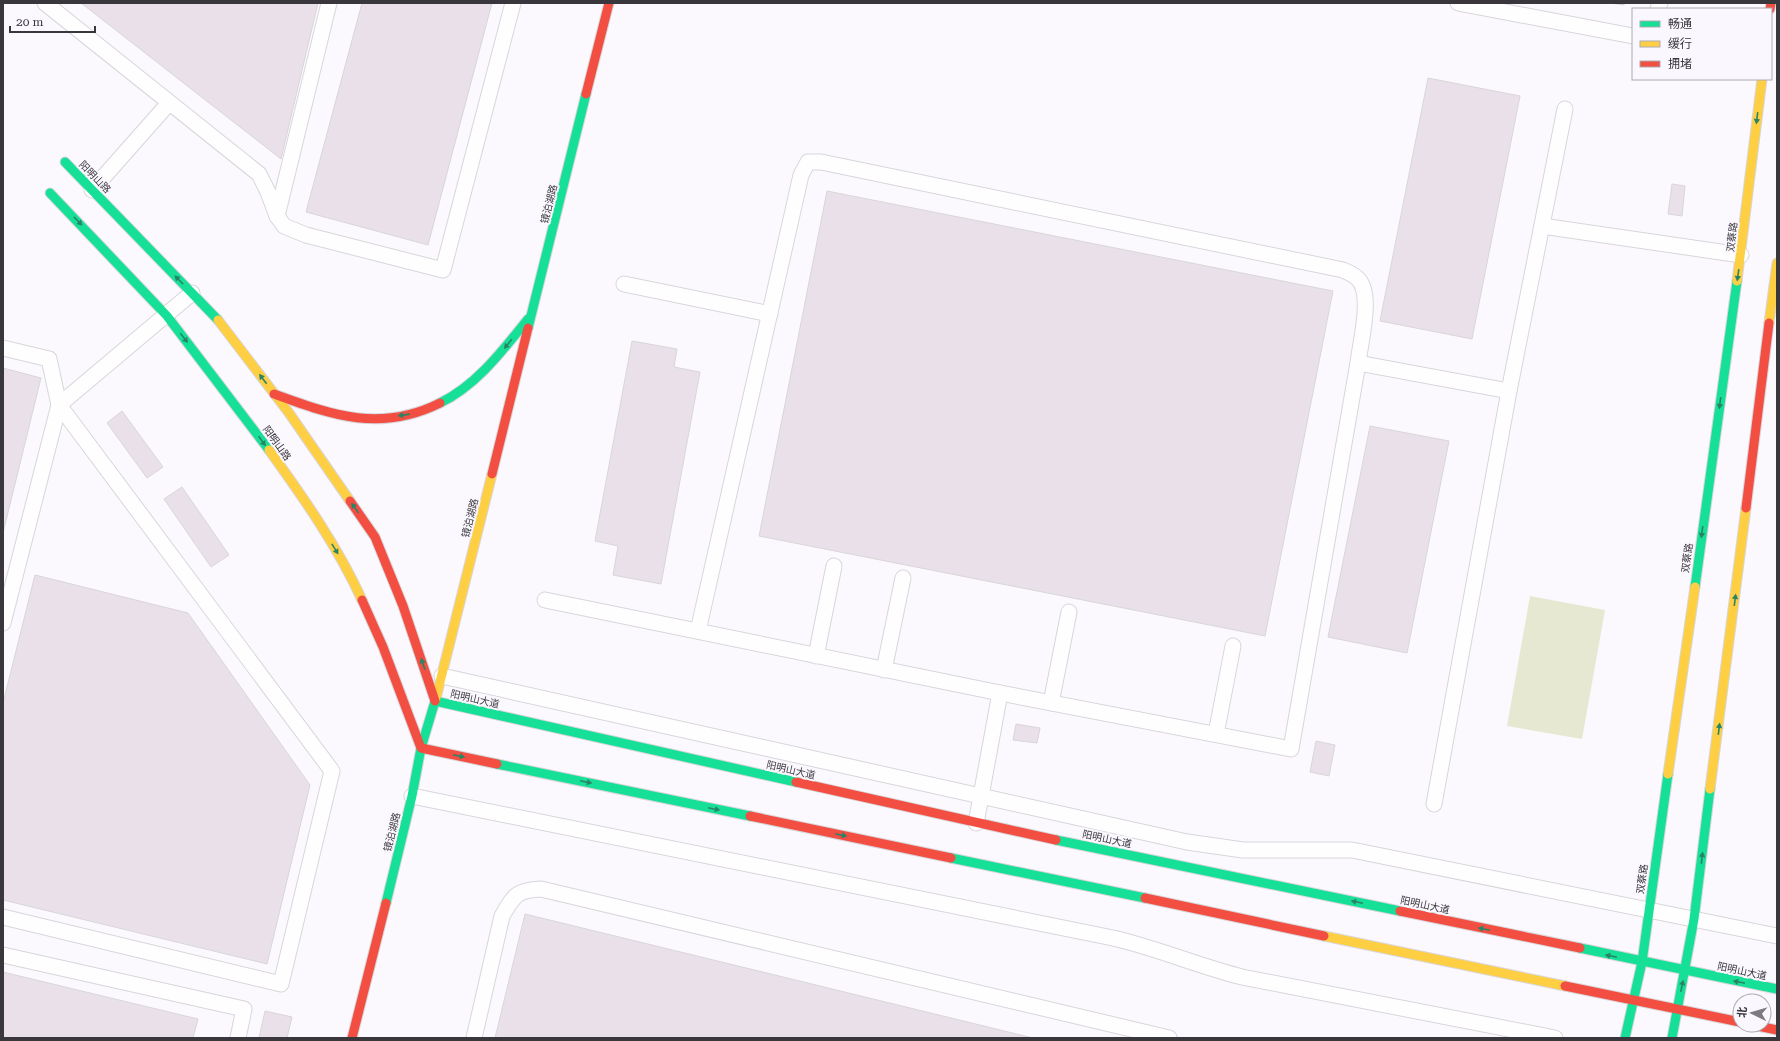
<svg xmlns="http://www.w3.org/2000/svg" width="1780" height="1041" font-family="'Roboto Serif','Noto Sans SC',serif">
<rect width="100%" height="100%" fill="#fbf9fd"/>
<path fill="#e7e8d2" d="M1530,596L1605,610L1582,739L1507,726Z"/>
<g fill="#e9e0e9" stroke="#d8d6d9">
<path d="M81,3H318L281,159Z"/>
<path d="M362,3H492L428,245L306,212Z"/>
<path d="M1610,3H1624V5Z"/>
<path d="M1428,78L1520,96L1472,339L1380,321Z"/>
<path d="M1672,184L1685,186L1682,216L1668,214Z"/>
<path d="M827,191L1333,291L1265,636L759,536Z"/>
<path d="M632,341L677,349L674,367L700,372L661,584L613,575L618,546L595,541Z"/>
<path d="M3,368L41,378L3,533Z"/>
<path d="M122,411L163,467L147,478L107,423Z"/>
<path d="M1370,426L1449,441L1407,653L1328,637Z"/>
<path d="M182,487L229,555L211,567L164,499Z"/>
<path d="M35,575L188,613L310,785L267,964L3,900V703Z"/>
<path d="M1016,724L1040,728L1037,743L1013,740Z"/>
<path d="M1316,741L1335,745L1329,776L1310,772Z"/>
<path d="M525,914L1033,1038H495Z"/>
<path d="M3,972L198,1019L193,1038H3Z"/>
<path d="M265,1011L292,1017L287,1038H259Z"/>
</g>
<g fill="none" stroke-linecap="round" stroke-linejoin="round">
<defs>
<g id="lane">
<path d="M45,3L259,174L268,192L277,216L284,226L306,235L443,270L513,3"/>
<path d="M1458,3L1633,36"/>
<path d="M1658,9L1660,3"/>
<path d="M92,190L169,103"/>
<path d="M277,216L329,3"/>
<path d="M1542,226L1741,255"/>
<path d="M624,284L770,314"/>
<path d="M3,348L49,359L59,405L332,771L281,984L3,917"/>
<path d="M545,600L1000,693L1291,749L1358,363L1509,391"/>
<path d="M3,623L59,405L192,293"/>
<path d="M698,631L801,175L808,162H821L1343,270C1347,272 1353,274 1357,278C1374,292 1360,343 1358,363"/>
<path d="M816,656L834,566"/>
<path d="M884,670L903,578"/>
<path d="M442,676L1187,842L1243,850H1352L1777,936"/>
<path d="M1051,703L1069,612"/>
<path d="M1216,734L1233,646"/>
<path d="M412,796L1113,938C1157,948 1198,966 1242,977L1555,1038"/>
<path d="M1434,804L1509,391L1565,109"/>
<path d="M976,823L1000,693"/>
<path d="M3,955L244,1009L238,1038"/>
<path d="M474,1038L502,916C514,896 516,890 541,889L1169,1038"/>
</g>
<g id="fast">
<path d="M65,162L218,320"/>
<path d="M50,193L167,316L269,450"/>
<path d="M528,328L586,94"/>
<path d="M440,403C477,385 503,350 528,319"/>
<path d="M1695,587L1737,281"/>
<path d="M435,701L796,782"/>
<path d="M497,764L750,816"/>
<path d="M1056,840L1400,911"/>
<path d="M951,858L1145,898"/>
<path d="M386,903L412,796L421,748L436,698"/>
<path d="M1580,948L1777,989"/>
<path d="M1625,1038L1642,962L1668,774"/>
<path d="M1672,1038L1694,919L1710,789"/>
</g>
<g id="slow">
<path d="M1737,281L1762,79"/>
<path d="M218,320L289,413L350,501"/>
<path d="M1769,323L1777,263"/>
<path d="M269,450C303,497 338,547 362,600"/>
<path d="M436,698L492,474"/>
<path d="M1668,774L1695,587"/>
<path d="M1710,789L1746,508"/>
<path d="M1324,936L1565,986"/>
</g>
<g id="jam">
<path d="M1770,9L1771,3"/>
<path d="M586,94L609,3"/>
<path d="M274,394C332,415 380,433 440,403"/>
<path d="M492,474L528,328"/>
<path d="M350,501L375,537L403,606L435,701"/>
<path d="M1746,508L1769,323"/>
<path d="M362,600L383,647L421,748L497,764"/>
<path d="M796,782L1056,840"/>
<path d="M750,816L951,858"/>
<path d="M1145,898L1324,936"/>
<path d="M1400,911L1580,948"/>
<path d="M1565,986L1740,1022"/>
<path d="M1753,1025L1777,1030"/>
<path d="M352,1038L386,903"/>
</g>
</defs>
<use href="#lane" stroke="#d8d6da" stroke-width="17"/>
<use href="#fast" stroke="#d8d6da" stroke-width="11"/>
<use href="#slow" stroke="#d8d6da" stroke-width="11"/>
<use href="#jam" stroke="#d8d6da" stroke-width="11"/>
<use href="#lane" stroke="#fefeff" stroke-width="15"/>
<use href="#fast" stroke="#16e098" stroke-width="9"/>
<use href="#slow" stroke="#ffcf43" stroke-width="9"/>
<use href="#jam" stroke="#f24e42" stroke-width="9"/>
</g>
<defs><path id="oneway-solid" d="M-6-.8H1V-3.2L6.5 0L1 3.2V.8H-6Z"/></defs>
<g fill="#298365">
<use href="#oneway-solid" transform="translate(1757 118) rotate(97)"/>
<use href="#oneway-solid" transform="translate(78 221) rotate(46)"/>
<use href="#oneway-solid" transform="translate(1738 275) rotate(98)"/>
<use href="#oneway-solid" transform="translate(179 280) rotate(-134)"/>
<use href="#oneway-solid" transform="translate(184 338) rotate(52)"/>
<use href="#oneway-solid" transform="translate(508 344) rotate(129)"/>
<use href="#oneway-solid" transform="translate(263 379) rotate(-127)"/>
<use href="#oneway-solid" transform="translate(1720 403) rotate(98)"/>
<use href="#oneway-solid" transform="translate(404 415) rotate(172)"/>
<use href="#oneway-solid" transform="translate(262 441) rotate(54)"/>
<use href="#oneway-solid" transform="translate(355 508) rotate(-125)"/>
<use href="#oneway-solid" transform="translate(1702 532) rotate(98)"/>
<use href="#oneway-solid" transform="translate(335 549) rotate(58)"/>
<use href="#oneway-solid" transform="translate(1735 600) rotate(-83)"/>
<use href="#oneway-solid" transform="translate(423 664) rotate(-108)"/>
<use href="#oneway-solid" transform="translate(1719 729) rotate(-83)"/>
<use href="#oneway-solid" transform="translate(459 756) rotate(12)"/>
<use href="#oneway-solid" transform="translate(586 782) rotate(12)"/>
<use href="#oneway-solid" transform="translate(714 809) rotate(12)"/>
<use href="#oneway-solid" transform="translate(841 835) rotate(12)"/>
<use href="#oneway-solid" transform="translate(1702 858) rotate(-83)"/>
<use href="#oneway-solid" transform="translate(1357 902) rotate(-168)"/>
<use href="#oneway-solid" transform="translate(1484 929) rotate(-168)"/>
<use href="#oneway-solid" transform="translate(1611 956) rotate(-168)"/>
<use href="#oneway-solid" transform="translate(1739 982) rotate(-168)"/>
<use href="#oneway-solid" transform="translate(1682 986) rotate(-78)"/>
</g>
<g text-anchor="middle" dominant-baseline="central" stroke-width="4" stroke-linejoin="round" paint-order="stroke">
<g font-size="10" fill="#39373b" stroke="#fbf7ff">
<text transform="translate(95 177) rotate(46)">阳明山路</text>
<text transform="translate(549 204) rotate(-76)">镜泊湖路</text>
<text transform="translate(1732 237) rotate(-83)">双蔡路</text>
<text transform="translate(277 443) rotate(54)">阳明山路</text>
<text transform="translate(470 518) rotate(-76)">镜泊湖路</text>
<text transform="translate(1687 558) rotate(-82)">双蔡路</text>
<text transform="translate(475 699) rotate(13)">阳明山大道</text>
<text transform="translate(791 770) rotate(13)">阳明山大道</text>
<text transform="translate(392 832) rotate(-76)">镜泊湖路</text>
<text transform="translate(1107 839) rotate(12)">阳明山大道</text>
<text transform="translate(1642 879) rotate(-82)">双蔡路</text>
<text transform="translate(1425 905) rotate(12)">阳明山大道</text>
<text transform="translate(1742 971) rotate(12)">阳明山大道</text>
</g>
</g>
<rect width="1780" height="1041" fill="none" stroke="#39373b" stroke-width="8"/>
<rect x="1632" y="8" width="140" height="72" fill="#fbf7ff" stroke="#adaab1"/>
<rect x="1640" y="21" width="20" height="6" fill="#16e098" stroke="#adaab1"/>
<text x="1668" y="28" font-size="12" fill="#39373b">畅通</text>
<rect x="1640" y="41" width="20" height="6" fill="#ffcf43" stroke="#adaab1"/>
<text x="1668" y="48" font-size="12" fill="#39373b">缓行</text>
<rect x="1640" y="61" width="20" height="6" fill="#f24e42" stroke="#adaab1"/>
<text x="1668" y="68" font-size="12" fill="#39373b">拥堵</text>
<g transform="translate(1752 1013) rotate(275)"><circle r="19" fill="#fbf7ff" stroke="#adaab1"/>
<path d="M0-3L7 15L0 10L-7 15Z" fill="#7d7b7f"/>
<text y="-6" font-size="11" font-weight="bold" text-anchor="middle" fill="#39373b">北</text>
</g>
<path d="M10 26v6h85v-6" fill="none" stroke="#39373b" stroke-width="2"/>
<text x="16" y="26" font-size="12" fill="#39373b" stroke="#fbf7ff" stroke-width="3" paint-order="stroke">20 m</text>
</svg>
